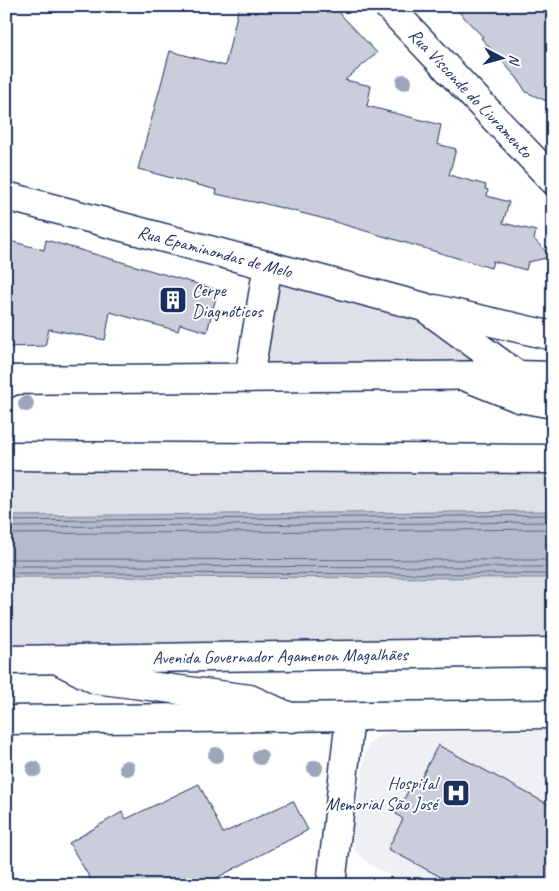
<svg xmlns="http://www.w3.org/2000/svg" width="559" height="891" font-family="Caveat,sans-serif">
<rect width="100%" height="100%" fill="#fff"/>
<filter id="ink" filterUnits="userSpaceOnUse"><feTurbulence type="fractalNoise" baseFrequency=".02" numOctaves="2"/><feDisplacementMap in="SourceGraphic" scale="10" xChannelSelector="R" yChannelSelector="G"/><feConvolveMatrix kernelMatrix="1 2 1 2 8 2 1 2 1" color-interpolation-filters="sRGB"/></filter>
<g filter="url(#ink)">
<path fill="#eff0f4" d="M553,723V885H407L371,865L355,851L352,835L366,751L369,744L377,737L389,733L540,730L541,725Z"/>
<g fill="#dee1e7" stroke="#7c88a2">
<path d="M268,265L424,307L517,375L249,378Z"/>
<path d="M6,456L553,459V652L6,660Z"/>
</g>
<path fill="#b5bbca" stroke="#77839f" d="M553,511V578L6,577V516Z"/>
<g fill="none" stroke-linecap="round" stroke-linejoin="round">
<g stroke="#596789" stroke-width="1">
<path d="M6,521L553,515"/>
<path d="M6,527L553,522"/>
<path d="M6,534L553,529"/>
<path d="M6,559L553,560"/>
<path d="M6,566L553,567"/>
<path d="M6,573L553,574"/>
</g>
</g>
<g fill="#caceda" stroke="#1b2f5e">
<path d="M239,6H333L377,53L345,80L371,86L367,106L441,125L437,144L456,149L449,175L486,185L485,189L488,190L487,196L509,202L503,223L536,231L534,239L551,257L528,262L526,270L493,261L491,268L325,219L258,202V203L216,194L217,190L138,169L170,51L225,66Z"/>
<path d="M453,6H553V104L526,92L518,79L481,38L483,37Z"/>
<path d="M6,240L44,250L46,240L218,290L207,332L180,324L178,331L110,312L105,340L49,329L45,346L6,347Z"/>
<path d="M438,745L553,807V885H456L388,849L403,819L396,814L412,784L417,786Z"/>
<path d="M199,784L223,833L293,801L308,830L203,885H94L69,843L122,812L126,819Z"/>
</g>
<g fill="none" stroke-linecap="round" stroke-linejoin="round">
<defs>
<g id="minor">
<path id="s1" d="M388,6L553,180"/>
<path id="s2" d="M6,196L424,307L517,375"/>
<path d="M435,309L553,336"/>
<path d="M249,378L268,265"/>
<path d="M331,885L350,717"/>
</g>
<g id="major">
<path d="M6,380L517,375L553,376"/>
<path d="M6,720L553,714"/>
</g>
<g id="highway">
<path d="M464,376L519,398L553,404"/>
<path d="M6,384L15,380"/>
<path d="M6,456L553,459"/>
<path id="s3" d="M6,660L553,652"/>
<path d="M62,662L95,679L250,699L292,718"/>
</g>
</defs>
<use href="#minor" stroke="#1b2f5e" stroke-width="31"/>
<use href="#major" stroke="#1b2f5e" stroke-width="31"/>
<use href="#highway" stroke="#1b2f5e" stroke-width="31"/>
<use href="#minor" stroke="#fff" stroke-width="28"/>
<use href="#major" stroke="#fff" stroke-width="28"/>
<use href="#highway" stroke="#fff" stroke-width="28"/>
</g>
<g fill="#9da5b9">
<circle cx="404" cy="82" r="8"/>
<circle cx="26" cy="404" r="8"/>
<circle cx="216" cy="755" r="8"/>
<circle cx="260" cy="757" r="8"/>
<circle cx="127" cy="768" r="8"/>
<circle cx="315" cy="768" r="8"/>
<circle cx="34" cy="769" r="8"/>
</g>
</g>
<defs>
<symbol id="building-square" viewBox="-11 -11 22 22"><rect x="-9" y="-9" width="18" height="18" rx="4" fill="#1b2f5e" stroke="#fff"/><path d="M-4-6H4V6H1V3H-1V6H-4ZM-2.5-4.3h1.7v1.8h-1.7ZM.8-4.3h1.7v1.8H.8ZM-2.5-1h1.7V.8h-1.7ZM.8-1h1.7V.8H.8Z" fill="#fff"/></symbol>
<symbol id="hospital-square" viewBox="-11 -11 22 22"><rect x="-9" y="-9" width="18" height="18" rx="4" fill="#1b2f5e" stroke="#fff"/><path d="M-5-5h3v3.5h4V-5h3V5h-3V1.5h-4V5h-3Z" fill="#fff"/></symbol>
</defs>
<g fill-rule="evenodd">
<use href="#building-square" x="157" y="284" width="32" height="32"/>
<use href="#hospital-square" x="440" y="777" width="32" height="32"/>
</g>
<g text-anchor="middle" dominant-baseline="central" stroke-width="4" stroke-linejoin="round" paint-order="stroke">
<g font-size="18" fill="#1b2f5e" stroke="#fff">
<text stroke="none"><textPath href="#s1" startOffset="120">Rua Visconde do Livramento</textPath></text>
<text stroke="none"><textPath href="#s2" startOffset="216">Rua Epaminondas de Melo</textPath></text>
<text stroke="none"><textPath href="#s3" startOffset="274">Avenida Governador Agamenon Magalhães</textPath></text>
</g>
<g font-size="18" fill="#1b2f5e" stroke="#fff" text-anchor="start">
<text x="192" y="290">Cerpe<tspan x="192" dy="21">Diagnóticos</tspan></text>
<text x="437" y="783" text-anchor="end">Hospital<tspan x="437" dy="21">Memorial São José</tspan></text>
</g>
</g>
<rect width="559" height="891" fill="none" stroke="#fff" stroke-width="25"/>
<rect x="12" y="12" width="534" height="866" fill="none" stroke="#1b2f5e" stroke-width="2" filter="url(#ink)"/>
<g transform="translate(502 58) rotate(96)" stroke="#ffffff" stroke-width="4" paint-order="stroke">
<path d="M0-4L9 19L0 12L-9 19Z" fill="#1b2f5e"/>
<text y="-8" font-size="14" font-weight="bold" text-anchor="middle" fill="#1b2f5e">N</text>
</g>
</svg>
